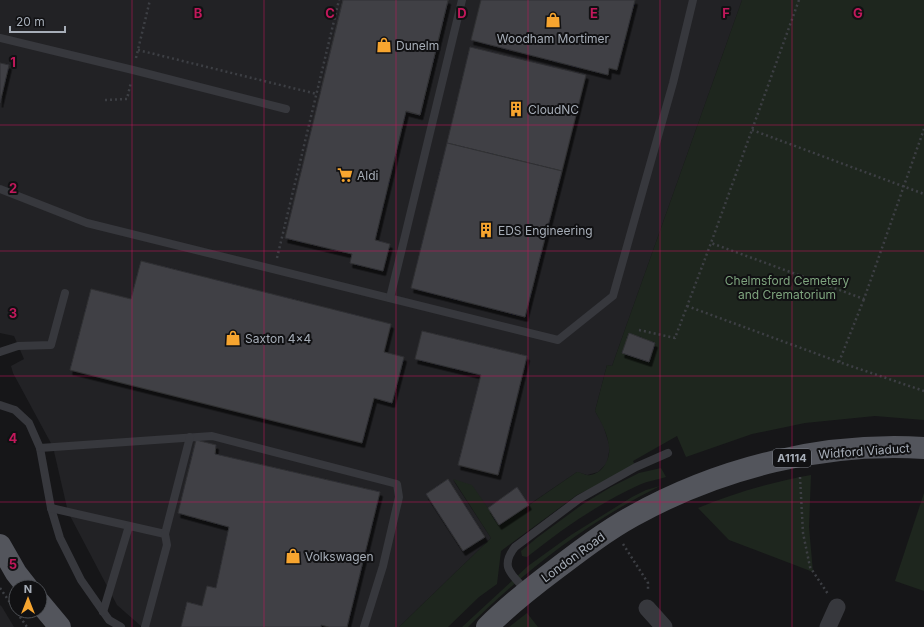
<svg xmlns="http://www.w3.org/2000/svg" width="924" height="627" font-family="Inter,sans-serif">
<defs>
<filter id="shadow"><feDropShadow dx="2.5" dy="4.5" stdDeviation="0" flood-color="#0009"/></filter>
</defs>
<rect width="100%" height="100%" fill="#161618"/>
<g fill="#222225">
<path d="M0,0H742L612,366L607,365L595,411L603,425L610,447L607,463L598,472L587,475L577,472L499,525L453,480L491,538L399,627H142L117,605L68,512L53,447L13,373L11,366L24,359L14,336L0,333Z"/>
<path d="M0,605L2,607L14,627H0Z"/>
</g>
<g fill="#1e261e">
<path d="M742,0H924V420L875,416L805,423L752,434L686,457L677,436L633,461L636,467L577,495L501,551L497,584L479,597L448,627H399L491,538L453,479L472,485L500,525L577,472C580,472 583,474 586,475C601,477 611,459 609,447C608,434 601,422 595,411L607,365L612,366Z"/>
<path d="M661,468L666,477C657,480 647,481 639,485C598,504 562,529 527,557L522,556L521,551L538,537L583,504L611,487L639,473Z"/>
<path d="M811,475L809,527L813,572L729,540L698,508C734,493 772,482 811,475Z"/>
<path d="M660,486C589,521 524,571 468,627H462L528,566L571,535L632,497L646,490Z"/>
<path d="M924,493V591L895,581Z"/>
<path d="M527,613L538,627H509Z"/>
</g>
<g fill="#404145" stroke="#303034" filter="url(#shadow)">
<path d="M343,0H448L420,115L321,90Z"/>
<path d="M343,0H448L420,115L406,111L375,240L390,244L383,271L350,263L352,254L285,238Z"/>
<path d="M481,0H635L617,70L609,68L608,75L471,40Z"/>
<path d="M470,47L586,75L562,171L447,143Z"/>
<path d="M0,63L9,65L0,103Z"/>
<path d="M447,143L562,171L525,317L411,288Z"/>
<path d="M141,261L391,324L384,352L404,357L392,403L374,398L362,443L70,370L91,289L131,299Z"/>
<path d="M422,331L527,356L498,475L458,465L481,375L415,359Z"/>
<path d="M629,333L655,343L649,362L622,353Z"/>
<path d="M196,440L216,445L215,454L380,492L347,627H329L321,625V627H181L187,602L202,606L207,586L216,588L229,527L178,513Z"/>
<path d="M448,479L485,537L463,551L426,494Z"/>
<path d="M517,487L529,505L499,525L488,508Z"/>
</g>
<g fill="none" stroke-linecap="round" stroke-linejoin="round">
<g stroke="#3d3f44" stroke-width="2.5" stroke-dasharray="2 3" stroke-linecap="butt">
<path d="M799,0L711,243L864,299L924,129"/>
<path d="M138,50L317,94"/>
<path d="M136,58L150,0"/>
<path d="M105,100L127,99L131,82"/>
<path d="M752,130L924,194"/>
<path d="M277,258L339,0"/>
<path d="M687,306L839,362L924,391"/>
<path d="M639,330L675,338L711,243"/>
<path d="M839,362L864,299"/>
<path d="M800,477L803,533L810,567L828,594"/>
<path d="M623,544L648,583V591"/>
<path d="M0,588L27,627"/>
</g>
<g stroke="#37383d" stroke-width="8">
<path d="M0,38L133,70L286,109"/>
<path d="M0,189L87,223L558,340L613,296L673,83L693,0"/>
<path d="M390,298L462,0"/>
<path d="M0,352L18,346L51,345L65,293"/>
<path d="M0,405L15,410L29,423L40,448L51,508L60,538L81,580L109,620L121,627"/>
<path d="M40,448L212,436L397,484L399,497L383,566L364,627"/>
<path d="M51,508L165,534L190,437"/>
<path d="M526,590C512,575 499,567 515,547L579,499L636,467L668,453"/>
<path d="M103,612L129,526"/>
<path d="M145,627L167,545L165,534"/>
</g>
<g stroke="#37383d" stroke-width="17">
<path d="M647,608L664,627"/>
<path d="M828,627L837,607"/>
</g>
<g stroke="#53555c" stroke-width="22">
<path d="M0,545L16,573L27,587"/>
<path d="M40,603L60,627"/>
<path d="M487,627C508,606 532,587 556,569C581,550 606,531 633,516C721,467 824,442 924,448"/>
</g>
</g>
<path fill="none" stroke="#c2185b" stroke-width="1" stroke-opacity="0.55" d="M132,0V627M264,0V627M396,0V627M528,0V627M660,0V627M792,0V627M0,125H924M0,251H924M0,376H924M0,502H924"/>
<defs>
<symbol id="shop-bare" viewBox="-9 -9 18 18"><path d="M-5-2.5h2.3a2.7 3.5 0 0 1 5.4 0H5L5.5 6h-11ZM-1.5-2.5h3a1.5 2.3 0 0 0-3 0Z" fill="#f7a52f" stroke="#111113" stroke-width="2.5" paint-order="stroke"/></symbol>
<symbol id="building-bare" viewBox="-9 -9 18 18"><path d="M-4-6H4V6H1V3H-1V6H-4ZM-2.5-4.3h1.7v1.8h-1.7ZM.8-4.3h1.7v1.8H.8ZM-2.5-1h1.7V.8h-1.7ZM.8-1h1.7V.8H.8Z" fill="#f7a52f" stroke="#111113" stroke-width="2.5" paint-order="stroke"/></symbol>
<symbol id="supermarket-bare" viewBox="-9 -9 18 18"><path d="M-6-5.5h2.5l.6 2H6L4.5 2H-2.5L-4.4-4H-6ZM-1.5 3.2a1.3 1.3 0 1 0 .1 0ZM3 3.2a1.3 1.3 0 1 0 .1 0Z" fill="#f7a52f" stroke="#111113" stroke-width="2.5" paint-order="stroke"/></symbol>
</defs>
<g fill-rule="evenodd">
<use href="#shop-bare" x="542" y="9" width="22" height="22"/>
<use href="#shop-bare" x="373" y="34" width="22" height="22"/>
<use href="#building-bare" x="505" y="98" width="22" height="22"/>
<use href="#supermarket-bare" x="334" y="164" width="22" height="22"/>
<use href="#building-bare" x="475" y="219" width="22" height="22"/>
<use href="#shop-bare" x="222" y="327" width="22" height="22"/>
<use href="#shop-bare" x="282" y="545" width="22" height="22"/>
</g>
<g text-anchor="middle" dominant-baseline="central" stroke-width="4" stroke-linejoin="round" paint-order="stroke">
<rect fill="#111113" stroke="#7a7f86" stroke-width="1" x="773" y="449" width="38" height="18" rx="3"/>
<g font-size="11" font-weight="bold" fill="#a7aeb8">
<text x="792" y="458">A1114</text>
</g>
<g font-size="12" fill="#a7aeb8" stroke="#111113" text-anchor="start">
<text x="553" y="38" text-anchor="middle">Woodham Mortimer</text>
<text x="396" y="45">Dunelm</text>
<text x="528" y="109">CloudNC</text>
<text x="357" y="175">Aldi</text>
<text x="498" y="230">EDS Engineering</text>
<text x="245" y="338">Saxton 4x4</text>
<text x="305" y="556">Volkswagen</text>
</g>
<g font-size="12" fill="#7ea47e" stroke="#111113">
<text x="787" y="280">Chelmsford Cemetery<tspan x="787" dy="14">and Crematorium</tspan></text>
</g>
<g font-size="12" fill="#a7aeb8" stroke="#111113">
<text transform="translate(864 451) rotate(-4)">Widford Viaduct</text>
<text transform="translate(573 557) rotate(-36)">London Road</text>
</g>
</g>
<g font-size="13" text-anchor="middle" font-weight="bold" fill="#c2185b" stroke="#111113" stroke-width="4" stroke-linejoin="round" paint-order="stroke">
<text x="198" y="18">B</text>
<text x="330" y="18">C</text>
<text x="462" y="18">D</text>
<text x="594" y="18">E</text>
<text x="726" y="18">F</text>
<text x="858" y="18">G</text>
<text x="13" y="67">1</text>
<text x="13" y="193">2</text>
<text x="13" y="318">3</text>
<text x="13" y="443">4</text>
<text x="13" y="569">5</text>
</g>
<g transform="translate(28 599)"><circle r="19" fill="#111113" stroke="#4d5055"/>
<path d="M0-3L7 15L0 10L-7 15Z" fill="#f7a52f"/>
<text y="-6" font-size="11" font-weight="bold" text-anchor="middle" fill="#a7aeb8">N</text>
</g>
<path d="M10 26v6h55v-6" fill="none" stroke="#a7aeb8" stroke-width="2"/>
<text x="16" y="26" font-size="12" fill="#a7aeb8" stroke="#111113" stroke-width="3" paint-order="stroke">20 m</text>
</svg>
